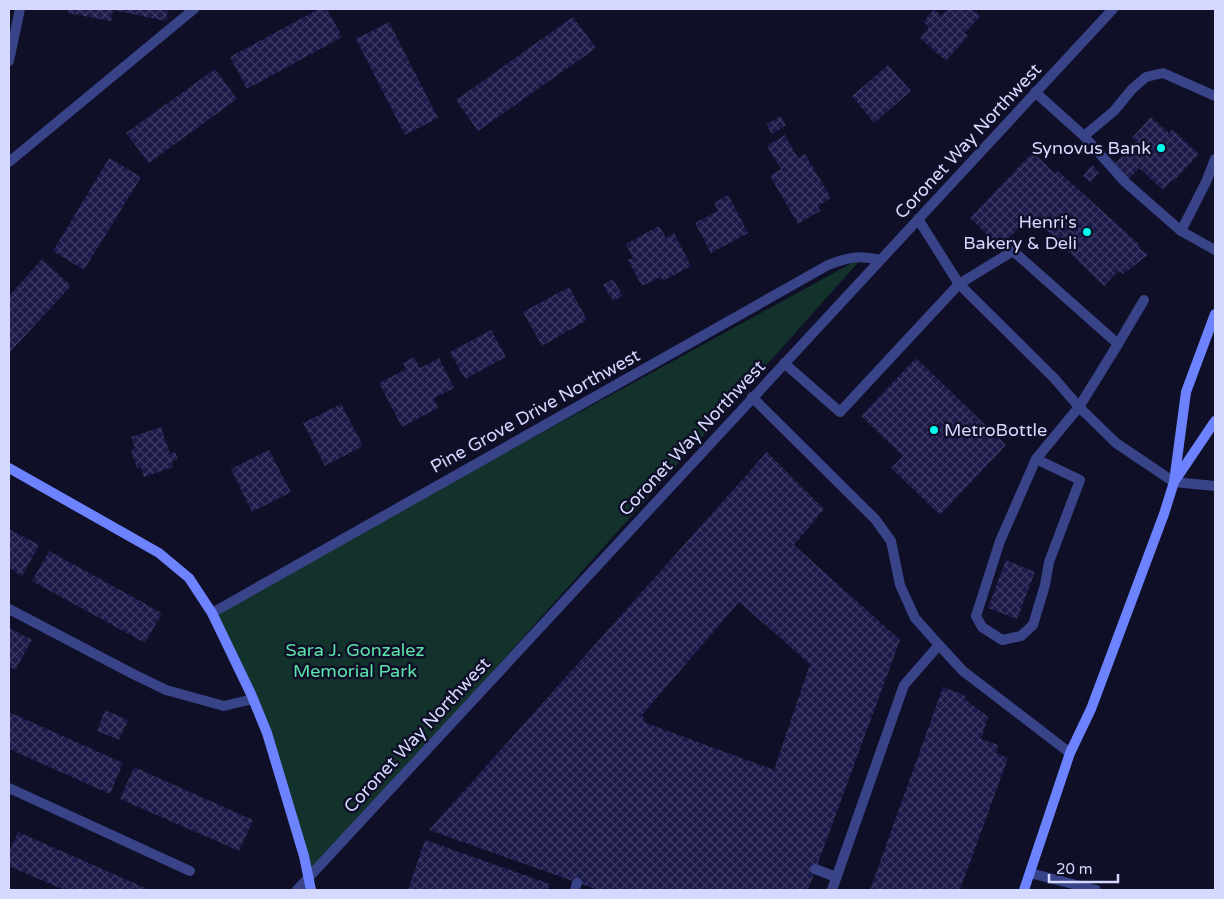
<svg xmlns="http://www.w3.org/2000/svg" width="1224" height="899" font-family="'Varela Round',sans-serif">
<defs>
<pattern id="building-cross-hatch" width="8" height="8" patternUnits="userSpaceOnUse" patternTransform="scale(1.25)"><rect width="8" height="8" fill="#1c1a49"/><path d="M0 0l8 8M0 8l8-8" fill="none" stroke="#3c3b64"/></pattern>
</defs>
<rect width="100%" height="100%" fill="#0f0f28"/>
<path fill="#12322b" d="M863,257L309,877L267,733L212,613Z"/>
<g fill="url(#building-cross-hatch)" fill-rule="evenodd">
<path d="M69,9H168L166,21L113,10L111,21L68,13Z"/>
<path d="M319,9H327L342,37L247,89L230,57Z"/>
<path d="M934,9L941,16L948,9H972L980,16L965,33L968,36L946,61L920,38L929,27L923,22Z"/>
<path d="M573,17L596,48L478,131L456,100Z"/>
<path d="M389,22L438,118L405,135L356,39Z"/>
<path d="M888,65L911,91L874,123L852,96Z"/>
<path d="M215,69L237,99L149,163L126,133Z"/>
<path d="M781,116L786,125L772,134L766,124Z"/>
<path d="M1151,117L1169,133L1172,129L1199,154L1174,181L1172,180L1163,190L1139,168L1127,181L1112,167L1136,141L1132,138Z"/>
<path d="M785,135L798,158L805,154L831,198L818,206L820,211L798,224L770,176L781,169L767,146Z"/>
<path d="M1033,152L1055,174L1058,171L1140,245L1139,248L1148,255L1123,274L1118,271L1104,286L1031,215L1000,247L970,218Z"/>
<path d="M109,158L141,177L84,270L53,251Z"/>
<path d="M1092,165L1099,172L1090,182L1083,176Z"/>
<path d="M728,195L748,233L711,253L695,223L718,211L714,203Z"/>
<path d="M659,226L666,238L674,233L691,266L663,281L660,277L642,286L628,260L633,258L626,244Z"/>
<path d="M42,259L71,286L9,353V296Z"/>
<path d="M613,279L623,296L613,301L603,285Z"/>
<path d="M569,287L587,320L542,346L523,312Z"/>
<path d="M491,330L506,357L465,379L450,352Z"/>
<path d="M414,357L420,368L439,358L454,388L434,398L438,408L402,427L379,383L406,369L403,363Z"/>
<path d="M916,358L1006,445L940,515L891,468L903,456L861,416Z"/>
<path d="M341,404L363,446L325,466L303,423Z"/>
<path d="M161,427L170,454L175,452L178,459L172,461L173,467L144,477L141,467L137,468L131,450L135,448L131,437Z"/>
<path d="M269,450L291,492L252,512L231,469Z"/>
<path d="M767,452L824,509L794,545L900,640L808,890H598L429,830ZM739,602L810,664L774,770L646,723L642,715Z"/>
<path d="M9,529L39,545L22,576L9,568Z"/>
<path d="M49,551L162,613L145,643L32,581Z"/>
<path d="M1006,560L1035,572L1017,619L988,608Z"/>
<path d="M9,628L32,640L15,670L9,667Z"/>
<path d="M943,687L966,696L965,699L988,717L981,739L998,745L996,753L1008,758L960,890H870Z"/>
<path d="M105,710L128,720L119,740L97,731Z"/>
<path d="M9,712L123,763L110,794L9,749Z"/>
<path d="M134,767L253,820L239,851L120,799Z"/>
<path d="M18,832L150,890H64L9,866V852Z"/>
<path d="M425,840L550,884L548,890H408Z"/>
</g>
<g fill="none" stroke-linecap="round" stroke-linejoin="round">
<g stroke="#384388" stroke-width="10">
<path d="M1035,92L1084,136L1124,181L1181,231L1215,250"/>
<path d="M1084,136L1114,111L1132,89L1146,77L1163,73L1215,96"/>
<path d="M1181,231L1206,182L1215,159"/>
<path d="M1118,344L1144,300"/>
<path d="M784,363L840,412L959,284L1054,378L1079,407L1118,344L1013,251L959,284L918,219"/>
<path d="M752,397L875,519L891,541L900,585L915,618L939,645"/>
<path d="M1036,459L1080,480L1049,562L1045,585L1033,625L1021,636L1002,640L982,627L976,616L1000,541L1036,459L1079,407L1116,443L1174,482"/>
<path d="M9,609L133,674L166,690L224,706L253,699"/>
<path d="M9,788L190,871"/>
<path d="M815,869L836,877"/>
<path d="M1030,873L1096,890"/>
<path d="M575,890L577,883"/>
<path d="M832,890L904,685L939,645L963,671L1070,753"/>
</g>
<g stroke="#384388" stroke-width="10">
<path d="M9,61L20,9"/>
<path d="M9,162L194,9"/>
<path d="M1174,482L1215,486"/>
<path d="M212,613L828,265C850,257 857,255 880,260"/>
<path d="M297,890L1113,9"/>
</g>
<g stroke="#6c82ff" stroke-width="10">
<path d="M9,468L159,553L189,578L212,613L251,694L267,733L304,856L311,890"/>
<path d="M1176,479L1215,421"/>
<path d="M1024,890L1070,753L1091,709L1164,514L1174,482L1186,392L1215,314"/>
</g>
</g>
<g fill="#01ffed" stroke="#0f0f28" stroke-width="2">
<circle cx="1161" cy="148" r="5"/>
<circle cx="1087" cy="232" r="5"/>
<circle cx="934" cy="430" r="5"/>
</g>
<g text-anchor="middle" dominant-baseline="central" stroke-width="5" stroke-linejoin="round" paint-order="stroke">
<g font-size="18" fill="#d5d8ff" stroke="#0f0f28">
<text transform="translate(968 141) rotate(-47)">Coronet Way Northwest</text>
<text transform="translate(535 411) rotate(-29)">Pine Grove Drive Northwest</text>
<text transform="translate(692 438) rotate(-47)">Coronet Way Northwest</text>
<text transform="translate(417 735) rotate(-47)">Coronet Way Northwest</text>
</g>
<g font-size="18" fill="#d5d8ff" stroke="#0f0f28" text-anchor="end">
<text x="1151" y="148">Synovus Bank</text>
<text x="1077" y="222">Henri's<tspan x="1077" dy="21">Bakery &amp; Deli</tspan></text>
<text x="944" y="430" text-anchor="start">MetroBottle</text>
</g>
<g font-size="18" fill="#5de4ab" stroke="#0f0f28">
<text x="355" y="650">Sara J. Gonzalez<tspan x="355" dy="21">Memorial Park</tspan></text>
</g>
</g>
<rect width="1224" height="899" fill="none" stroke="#d5d8ff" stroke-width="20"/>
<path d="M1049 874v8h69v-8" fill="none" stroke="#d5d8ff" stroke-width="2.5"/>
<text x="1056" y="874" font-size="15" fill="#d5d8ff" stroke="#0f0f28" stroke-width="4" paint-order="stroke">20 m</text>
</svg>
